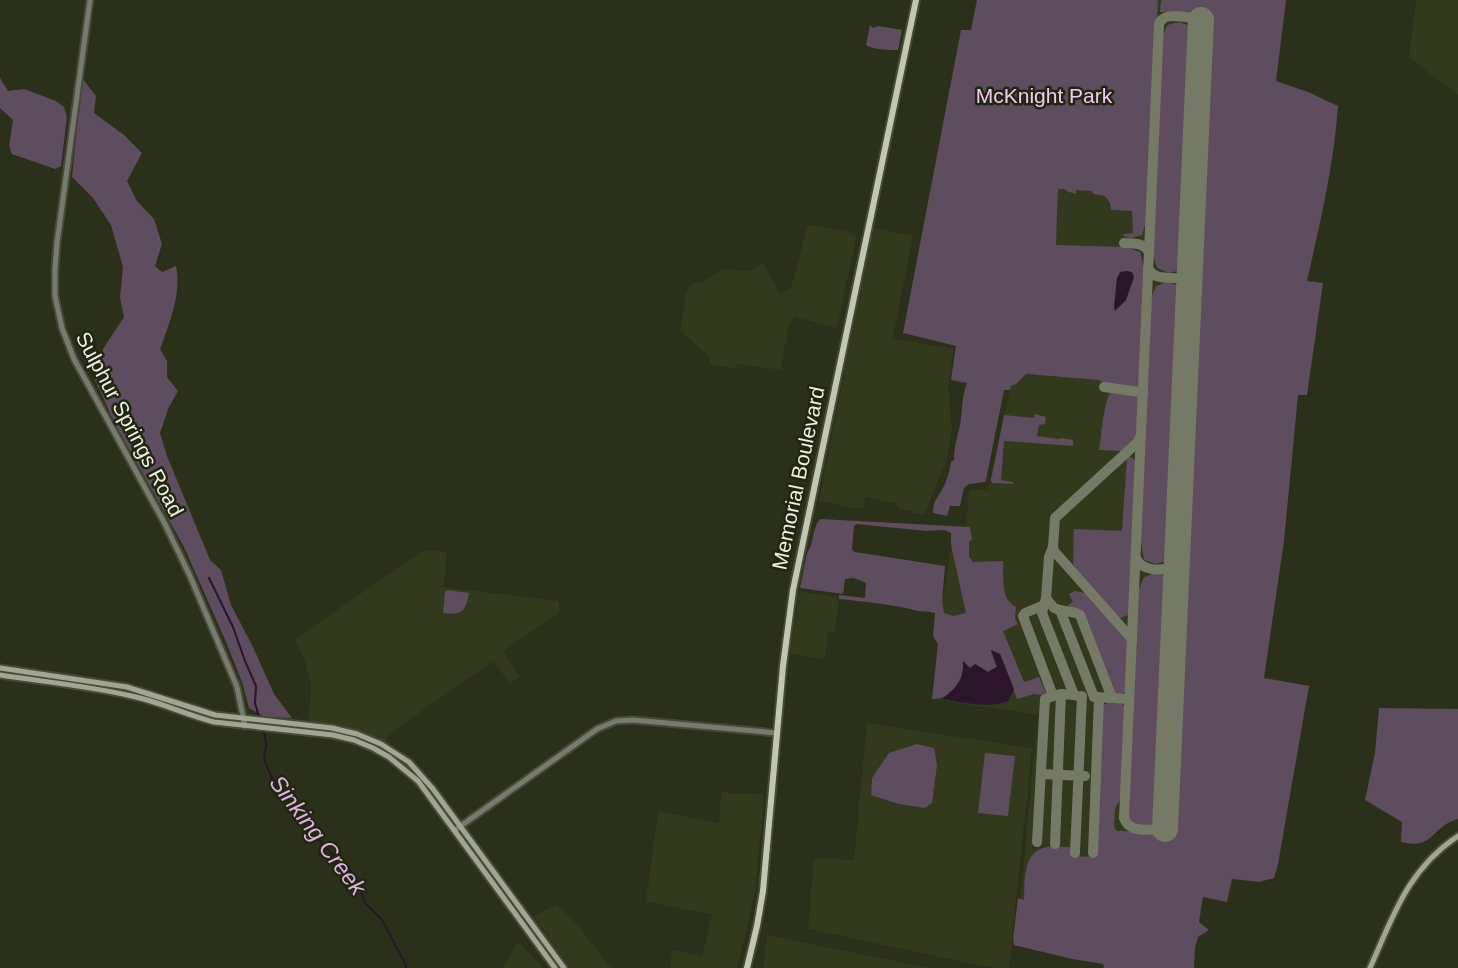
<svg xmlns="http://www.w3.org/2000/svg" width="1458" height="968" font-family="Helvetica,sans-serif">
<rect width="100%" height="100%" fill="#2b301a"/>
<g fill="#32391c">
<path d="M1145,0H1286L1274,97L1222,865L1016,942L1038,715L934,699L941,609L954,533H966L969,490L988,489L1011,386L1016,384L1026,374L1099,380L1118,248L1056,245L1058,189L1102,190Z"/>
<path d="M1416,0H1458V95L1409,57Z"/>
<path d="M808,225L855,233L856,237L837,328L795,317L788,327L781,370L738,364L734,369L710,364V358L680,330L685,305V293L693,283L705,281L723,269L749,271L763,263L780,294L791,288Z"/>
<path d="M873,228L913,235L892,339L952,348L953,353L948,387L952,430L946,462L924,515L899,509L897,504L866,497L863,508H853L819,501Z"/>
<path d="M424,550L447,552L443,587L559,601V613L503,651L520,677L510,683L493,662L462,682L389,734L385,742L353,729L310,721L309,719L311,685L305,661L295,639Z"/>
<path d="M799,591L835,597L839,601L834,632L828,631L825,659L790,654Z"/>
<path d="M867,723L1032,748L1009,968H992L808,929L814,858L854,860Z"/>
<path d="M721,792L763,794L764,797L755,891L746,933L737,968H670L672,950L702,956L712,914L646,902L658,811L719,823Z"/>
<path d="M556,905L578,926L611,968H570L533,916Z"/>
<path d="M767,935L930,968H763Z"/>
<path d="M518,942L543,968H503Z"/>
</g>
<g fill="#5e4c5f" fill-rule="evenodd">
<path d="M977,0H1158L1147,218L1142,235L1132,238L1125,237L1123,234L1133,233L1132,211L1111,210L1110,203L1105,196L1093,194L1092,191L1076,190V194L1066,191L1065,189H1058L1056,245L1126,247L1140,252L1145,271L1140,383L1136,388L1103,383L1099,380L1026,374L1016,384L1011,386L1010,390H1004L986,480L985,482L969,484L964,488L960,506H950L947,516L933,513C932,502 939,496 944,486C947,479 950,470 951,462L954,460C954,448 957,437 960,425C963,409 961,399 967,383L951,380L956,346L903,333L961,30H971Z"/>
<path d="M1161,0H1286L1276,81L1308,92L1338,106C1334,165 1320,223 1307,281L1323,283L1307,395H1298L1284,541L1264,678L1309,686L1278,864L1274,878L1259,882L1232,879L1227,902L1203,897L1199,922L1209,930L1198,937L1195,948L1194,968H1104L1103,964L1072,959L1014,945L1013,939L1018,898L1024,900C1025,881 1022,851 1047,847C1054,846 1063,847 1070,847L1072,849V856L1096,857L1102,706L1110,701C1118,702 1125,702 1126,711L1122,796L1115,809L1114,827L1117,831H1122L1175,833L1209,15L1160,12Z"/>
<path d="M1179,22L1191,26L1181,270L1169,273L1157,268L1152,251L1161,42L1167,25Z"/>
<path d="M870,25L873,28L878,26L902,30L898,50C888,50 875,50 866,45Z"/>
<path d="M0,78L8,91L24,89L56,101L64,107L67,117L61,166L55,169L12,154L9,146L13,120L0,108Z"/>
<path d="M82,78L96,96L94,113L124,135L142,153L127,181L137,201L154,219L162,244L155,266L162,272L176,266C182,293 169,324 160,349L167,361V377L178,391L169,407L160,433L167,456L210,560L221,570L231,605L253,647L274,694L292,718L265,717L249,708L242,682L226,642L184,547L115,424L95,380L103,349L124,317L120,298L123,267L111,225L93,198L72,177Z"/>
<path d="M1167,282L1180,286L1169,560L1156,564L1144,560L1140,535L1150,338L1148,344L1149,303L1156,286Z"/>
<path d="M1111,391L1133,394L1138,397L1137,436L1122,451L1099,450C1102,434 1103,404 1111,391Z"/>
<path d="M1035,414L1046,417L1045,424L1039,425L1037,436L1059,439L1061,438L1073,440V446L1004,441L1001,480L1013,482V484L992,483L991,480L1004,415L1034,418Z"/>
<path d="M1127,457H1131L1136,461V467L1130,610L1128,615L1121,618L1116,616L1087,585L1073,564L1074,529L1122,531Z"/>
<path d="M820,519L970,527L972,540L969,541V558H971L972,562L1003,561C1004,577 1000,599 1016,607L1015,618L1018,624L1003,631L1024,682L1039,677L1046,693L1041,695L1034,694L1017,699L1000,654L991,651L997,667L988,672L975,664L970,668L964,662C964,682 952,699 932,699L938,644L933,636L935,613C929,611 924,612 918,611C892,604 866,602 839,599V595L865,598L866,583L854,578L845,579L843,594L800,588L807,553C814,544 812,528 820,519ZM857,524L926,531L944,530L951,533V545L966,613L953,616L944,613L942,602L945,566L855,552L852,550L854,526Z"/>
<path d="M1155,573L1167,577L1157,821L1152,826H1136L1128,818L1137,594L1144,577Z"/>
<path d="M448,590L469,593C466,611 461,616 443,613L445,592Z"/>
<path d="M1075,591L1085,593L1126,638L1128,642L1127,689L1120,696L1113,691L1082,612L1070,609L1068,605L1073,602L1069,594Z"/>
<path d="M1379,708L1458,709V819C1430,827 1435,850 1401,842L1402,822L1365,800L1375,753Z"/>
<path d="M917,744L934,748L937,765L932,803L925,808L899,804L871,795L872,778L889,753Z"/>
<path d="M985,753L1015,756L1008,816L978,813Z"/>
</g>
<g fill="#2a152b">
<path d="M1127,271L1132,272L1134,277L1126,300L1115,311L1114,307L1117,278L1120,272Z"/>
<path d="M991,650L1000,654L1014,689L1008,701C988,709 963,702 942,699C956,688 964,680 963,661L970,668L975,664L988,672L997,667Z"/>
</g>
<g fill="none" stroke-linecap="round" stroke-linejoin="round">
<g stroke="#2a152b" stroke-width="2">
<path d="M209,578L233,627L245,661L256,686L255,703L259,717"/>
<path d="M260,722L265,736L266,745L264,759L271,776L296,815L338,860L349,869L357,880L365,903L382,920L406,965V968"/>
</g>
<g stroke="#757a66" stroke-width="10">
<path d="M1124,243C1135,244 1144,242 1149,253"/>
<path d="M1148,268C1155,282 1171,276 1184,279L1189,289"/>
<path d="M1180,278L1187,274L1190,267"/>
<path d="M1104,387L1140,392L1143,394"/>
<path d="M1136,558C1141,571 1162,572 1173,566L1177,556"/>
<path d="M1046,598L1049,557L1053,547"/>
<path d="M1044,605L1042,613L1074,695L1078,696"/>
<path d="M1060,610L1076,613L1080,615L1112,698"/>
<path d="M1132,641L1131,638L1054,551L1053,547L1055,518L1138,442L1140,437"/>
<path d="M1074,695L1061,694L1053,696L1023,616L1025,613L1044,605L1046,598L1054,608L1060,610L1094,697"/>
<path d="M1094,697L1129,699"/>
<path d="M1041,774L1085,776"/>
<path d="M1165,829C1150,829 1129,834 1124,818L1159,24C1160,22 1161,20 1163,19C1169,13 1193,18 1201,20"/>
<path d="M1037,842L1045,699L1053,696"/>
<path d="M1055,844L1061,694"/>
<path d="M1075,853L1082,696"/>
<path d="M1093,853L1099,697"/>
</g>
<path stroke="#757a66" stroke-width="26" d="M1165,829L1201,20"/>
<defs>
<g id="tertiary">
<path d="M90,0L57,243L55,269V296L62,328L74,359L165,524L190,576L237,687L245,726"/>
<path d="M455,830L597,729L616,721L633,720L777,733"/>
</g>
<g id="secondary">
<path d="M0,668L127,687L215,715L332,728L357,734L381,744L409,762L433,789L564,968"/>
<path d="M0,675C45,682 91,686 136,697C162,703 187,715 214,722L333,735L354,740L373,748L389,757L418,781L555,968"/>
<path d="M1370,968C1393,916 1408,869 1458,836"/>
</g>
<path id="primary" d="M747,968L757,926L763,891L783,666L793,590L916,0"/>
</defs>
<use href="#tertiary" stroke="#464b36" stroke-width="9"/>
<use href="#secondary" stroke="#464b36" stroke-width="9"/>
<use href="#primary" stroke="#464b36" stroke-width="10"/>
<use href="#tertiary" stroke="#777a6f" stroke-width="5"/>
<use href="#secondary" stroke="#a1a594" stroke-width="5"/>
<use href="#primary" stroke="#c1c7b0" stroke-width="6"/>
</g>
<g text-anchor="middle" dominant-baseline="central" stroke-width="5" stroke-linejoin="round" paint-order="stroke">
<g font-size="21" fill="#f5c7f7" stroke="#212610">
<text x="1044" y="95">McKnight Park</text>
</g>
<g font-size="21" fill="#edf1e3" stroke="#212610">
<text transform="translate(130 424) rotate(62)">Sulphur Springs Road</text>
<text transform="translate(798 478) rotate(-78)">Memorial Boulevard</text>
</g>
<g font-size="23" font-style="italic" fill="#deb2e0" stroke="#212610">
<text transform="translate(318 835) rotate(53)">Sinking Creek</text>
</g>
</g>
</svg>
